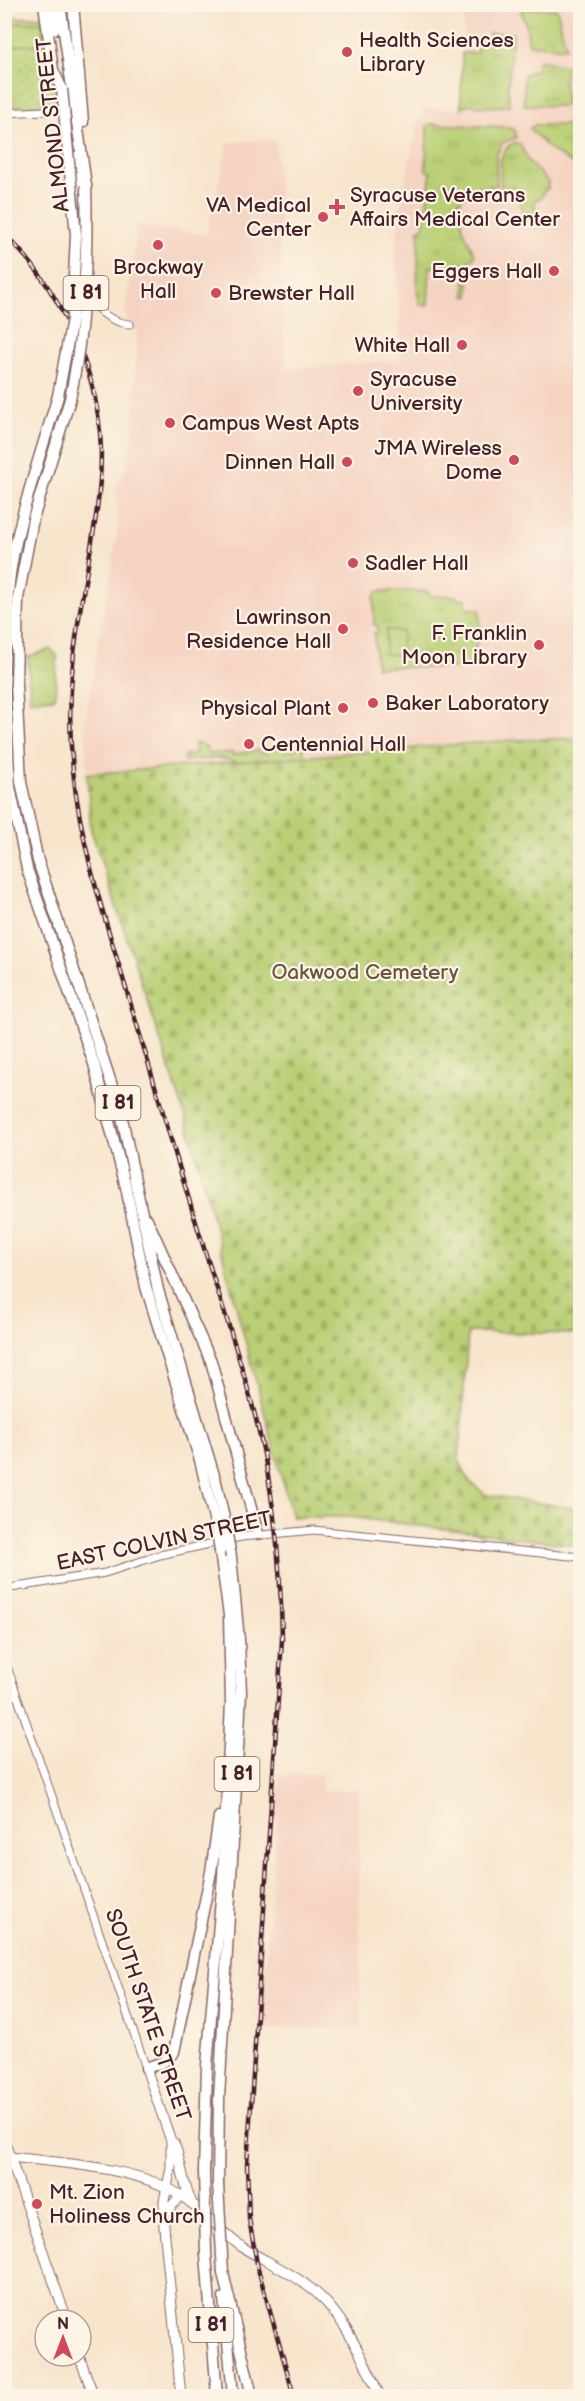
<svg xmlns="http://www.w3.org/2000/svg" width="585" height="2401" font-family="'Balsamiq Sans',sans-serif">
<defs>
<pattern id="grass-tufts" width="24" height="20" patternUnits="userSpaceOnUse" patternTransform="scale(1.5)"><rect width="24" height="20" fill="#b9cf74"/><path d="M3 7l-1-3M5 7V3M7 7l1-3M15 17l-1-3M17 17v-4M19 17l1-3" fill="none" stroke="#a1b165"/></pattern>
<pattern id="cemetery-stones" width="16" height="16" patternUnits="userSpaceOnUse" patternTransform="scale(1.5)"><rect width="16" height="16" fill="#b9cf74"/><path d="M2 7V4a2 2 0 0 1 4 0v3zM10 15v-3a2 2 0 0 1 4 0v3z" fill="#a1b165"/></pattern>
<pattern id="park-dots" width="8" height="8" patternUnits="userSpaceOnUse" patternTransform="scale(1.5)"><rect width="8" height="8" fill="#b9cf74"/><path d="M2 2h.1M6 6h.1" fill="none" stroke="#a1b165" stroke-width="1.8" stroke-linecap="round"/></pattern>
</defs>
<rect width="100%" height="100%" fill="#fcf5e5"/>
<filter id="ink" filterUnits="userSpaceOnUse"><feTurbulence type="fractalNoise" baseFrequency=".0167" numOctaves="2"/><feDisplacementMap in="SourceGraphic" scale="12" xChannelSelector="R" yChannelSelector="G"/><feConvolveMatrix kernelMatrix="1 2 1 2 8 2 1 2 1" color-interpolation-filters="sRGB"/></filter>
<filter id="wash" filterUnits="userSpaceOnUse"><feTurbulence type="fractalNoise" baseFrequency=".008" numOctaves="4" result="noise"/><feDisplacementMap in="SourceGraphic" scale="24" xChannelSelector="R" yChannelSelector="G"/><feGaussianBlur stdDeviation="1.35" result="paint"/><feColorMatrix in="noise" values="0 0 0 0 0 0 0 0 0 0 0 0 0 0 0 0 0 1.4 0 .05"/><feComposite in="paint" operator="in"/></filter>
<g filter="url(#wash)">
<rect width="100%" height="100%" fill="#f7e5cc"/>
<g fill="#f5d3c1">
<path d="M464,5H580V738L513,740L87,774L85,723L118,527L116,488L127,465L133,436L137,334L125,315L136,238L135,225L206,234L228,143L276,139L286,369L400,360V308L395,252L402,198L421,108H464Z"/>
<path d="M321,1774L323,1791L358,1789L361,2027L261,2029L280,1776Z"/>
</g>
<g fill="url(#grass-tufts)" stroke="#827750" stroke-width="1.5">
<path d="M525,8L557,9L566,48L529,44L526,24L521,12Z"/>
<path d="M489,33H513L508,86L509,106L481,107L469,104L461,108L462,53H477V44L480,41H489Z"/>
<path d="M539,60L566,66L564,88L567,106L524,105V75L537,69Z"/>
<path d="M430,124L508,127L515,130L516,138L502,143L496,156L497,186L477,187L460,200L463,229L475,255L469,262V297L465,296V265L430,267L428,305H420L417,291L419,229H423L431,172L426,171L427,126Z"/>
<path d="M535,125H580V169L549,149L531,130L530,128Z"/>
<path d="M514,143L520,144L529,162L548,182V189L544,191L540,199H535V213H522C522,199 513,191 501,188C501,171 496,151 514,143Z"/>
<path d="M378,591H429V596H456L458,599H466L467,609H480V640L477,641L473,668L376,667L374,633L378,632L377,625H374V597Z"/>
<path d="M50,649L57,655L55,698L30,700L28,657Z"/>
<path d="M195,743L205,746L209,754L232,752V755L258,750L259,753H268V749L285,748V752L294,751L295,748L304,746L305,760L248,765L220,758L184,761V755L196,754Z"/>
</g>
<path fill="url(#cemetery-stones)" stroke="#827750" stroke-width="1.5" d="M580,738V1334L468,1332L459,1459L468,1480L486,1495L580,1509V1546L349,1517H292L187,1121L91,830L87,774L513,740Z"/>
<path fill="url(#park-dots)" stroke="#827750" stroke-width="1.5" d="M44,16L57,104L5,107V19Z"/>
<g fill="#b9cf74" stroke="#827750" stroke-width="1.5">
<path d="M42,22L43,44L13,46L12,24Z"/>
<path d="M386,630L402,631L401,655L385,654Z"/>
</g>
</g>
<g filter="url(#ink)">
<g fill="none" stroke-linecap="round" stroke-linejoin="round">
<defs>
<g id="minor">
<path d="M4,113L65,110"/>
<path d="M77,155L80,189L81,261"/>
<path d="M85,289C93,308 110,323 130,324"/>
<path d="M4,1589L105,1573L160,1555L241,1537L314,1530L580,1557"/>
<path d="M4,1658L146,2068"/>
</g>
<g id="major">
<path d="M146,2068L171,2141V2168L164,2201V2227L181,2396"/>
<path d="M4,2140L67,2320"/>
<path d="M174,2143C182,2162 182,2182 191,2201"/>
<path d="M10,2157C61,2163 140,2167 183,2197C204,2211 221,2232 242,2247C263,2260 285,2269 305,2284C343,2310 361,2356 380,2396"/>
<path d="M164,2215L181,2195"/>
<path d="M79,2356L94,2396"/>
</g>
<g id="highway">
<path d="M44,4L53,70L62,89"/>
<path d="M51,4L54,29"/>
<path d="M60,4L86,185"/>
<path d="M73,4L83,122"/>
<path d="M70,399L33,519L18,598L16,684L21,782L38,861L121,1113L158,1290L216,1482L225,1523"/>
<path d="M4,670C5,632 6,593 13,556C24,502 42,449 58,396"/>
<path d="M4,689L10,787L27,869L94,1064L126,1187L146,1287L200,1460L217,1531"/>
<path d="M147,1219L211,1361L258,1534"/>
<path d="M146,2068L163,2062L174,2052L211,1872L219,1817"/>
<path d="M204,2171L207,2066L223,1876L231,1702L229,1615L220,1551"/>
<path d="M218,2184L219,2099L241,1693L239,1640L231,1557"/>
<path d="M206,2254L217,2396"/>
<path d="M223,2273L252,2396"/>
<path d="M224,2298L233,2396"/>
</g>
</defs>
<use href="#minor" stroke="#876463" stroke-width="9"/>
<use href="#major" stroke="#876463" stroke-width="11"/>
<use href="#highway" stroke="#876463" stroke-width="13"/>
<use href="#minor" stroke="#fff" stroke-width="7"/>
<use href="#major" stroke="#fff" stroke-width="9"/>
<use href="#highway" stroke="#fff" stroke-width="10"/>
<defs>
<path id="rail" d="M4,234C31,259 52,290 68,323C126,437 93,515 77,631C70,677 68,724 73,770C81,851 108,928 131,1005C155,1085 178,1165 203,1245C224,1312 248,1380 263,1449C276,1512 281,1575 282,1639L247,2165L249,2219L258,2269L294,2396"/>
</defs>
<use href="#rail" stroke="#4a1f2b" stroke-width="4.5"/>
<use href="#rail" stroke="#fcf5e5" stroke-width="2" stroke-dasharray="7" stroke-linecap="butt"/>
<defs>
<g id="highway-bridge">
<path d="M58,396L72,319L76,235L62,89"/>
<path d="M70,399C85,327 88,258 86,185"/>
<path d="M225,1523L231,1557"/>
<path d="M217,1531L220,1551"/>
<path d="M204,2171L206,2254"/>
<path d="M218,2184L223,2273"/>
</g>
</defs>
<use href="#highway-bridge" stroke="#876463" stroke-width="13" stroke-linecap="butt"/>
<use href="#highway-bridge" stroke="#fff" stroke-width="10"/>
</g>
</g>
<g fill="#d1495b" stroke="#fcf5e5" stroke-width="2">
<circle cx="347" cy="52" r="6"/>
<path d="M334 198h6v6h6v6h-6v6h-6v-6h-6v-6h6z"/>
<circle cx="323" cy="217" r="6"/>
<circle cx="158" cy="245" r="6"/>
<circle cx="554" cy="271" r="6"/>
<circle cx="216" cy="293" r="6"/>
<circle cx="462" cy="345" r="6"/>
<circle cx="358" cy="391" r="6"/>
<circle cx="170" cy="423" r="6"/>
<circle cx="514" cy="460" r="6"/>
<circle cx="347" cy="462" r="6"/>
<circle cx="353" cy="563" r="6"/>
<circle cx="343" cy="629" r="6"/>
<circle cx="539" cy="645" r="6"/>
<circle cx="373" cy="703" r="6"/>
<circle cx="343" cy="708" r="6"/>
<circle cx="249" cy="744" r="6"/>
<circle cx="37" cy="2204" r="6"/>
</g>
<g text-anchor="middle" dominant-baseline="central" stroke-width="4.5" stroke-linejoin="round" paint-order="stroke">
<g fill="#fcf5e5" stroke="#7f5f63" stroke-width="1.5">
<rect x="63.5" y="276" width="45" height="34" rx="4.5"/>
<rect x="95.5" y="1086" width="45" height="34" rx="4.5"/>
<rect x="214.5" y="1757" width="45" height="34" rx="4.5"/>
<rect x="188.5" y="2308" width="45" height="34" rx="4.5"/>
</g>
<g font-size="20" font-weight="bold" fill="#4a1f2b">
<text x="86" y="293">I 81</text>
<text x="118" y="1103">I 81</text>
<text x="237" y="1774">I 81</text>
<text x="211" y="2325">I 81</text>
</g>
<g font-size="21" fill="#4a1f2b" stroke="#fcf5e5" text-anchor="start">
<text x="359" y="40">Health Sciences<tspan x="359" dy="24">Library</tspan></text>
<text x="350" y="195">Syracuse Veterans<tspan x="350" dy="24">Affairs Medical Center</tspan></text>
<text x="311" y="205" text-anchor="end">VA Medical<tspan x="311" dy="24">Center</tspan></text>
<text x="158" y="267" text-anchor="middle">Brockway<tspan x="158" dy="24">Hall</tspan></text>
<text x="542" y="271" text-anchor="end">Eggers Hall</text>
<text x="228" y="293">Brewster Hall</text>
<text x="450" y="345" text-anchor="end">White Hall</text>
<text x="370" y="379">Syracuse<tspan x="370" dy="24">University</tspan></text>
<text x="182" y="423">Campus West Apts</text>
<text x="502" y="448" text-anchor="end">JMA Wireless<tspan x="502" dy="24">Dome</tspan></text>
<text x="335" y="462" text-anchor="end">Dinnen Hall</text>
<text x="365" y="563">Sadler Hall</text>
<text x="331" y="617" text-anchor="end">Lawrinson<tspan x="331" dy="24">Residence Hall</tspan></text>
<text x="527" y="633" text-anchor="end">F. Franklin<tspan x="527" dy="24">Moon Library</tspan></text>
<text x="385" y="703">Baker Laboratory</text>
<text x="331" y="708" text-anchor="end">Physical Plant</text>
<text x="261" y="744">Centennial Hall</text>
<text x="49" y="2192">Mt. Zion<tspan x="49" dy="24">Holiness Church</tspan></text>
</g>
<g font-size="21" fill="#4a1f2b" stroke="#fcf5e5">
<text transform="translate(53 125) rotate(-96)">ALMOND STREET</text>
<text transform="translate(164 1541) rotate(-12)">EAST COLVIN STREET</text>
<text transform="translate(148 2015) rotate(71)">SOUTH STATE STREET</text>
</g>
<g font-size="21" fill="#6b5441" stroke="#fcf5e5">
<text x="365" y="972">Oakwood Cemetery</text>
</g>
</g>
<rect width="585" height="2401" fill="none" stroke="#fcf5e5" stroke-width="24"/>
<g transform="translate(63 2338)"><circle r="28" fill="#fcf5e5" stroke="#b59f9b" stroke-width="1.5"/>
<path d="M0-4.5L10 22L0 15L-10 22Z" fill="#d1495b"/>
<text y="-9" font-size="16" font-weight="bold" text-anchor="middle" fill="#4a1f2b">N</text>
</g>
</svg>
